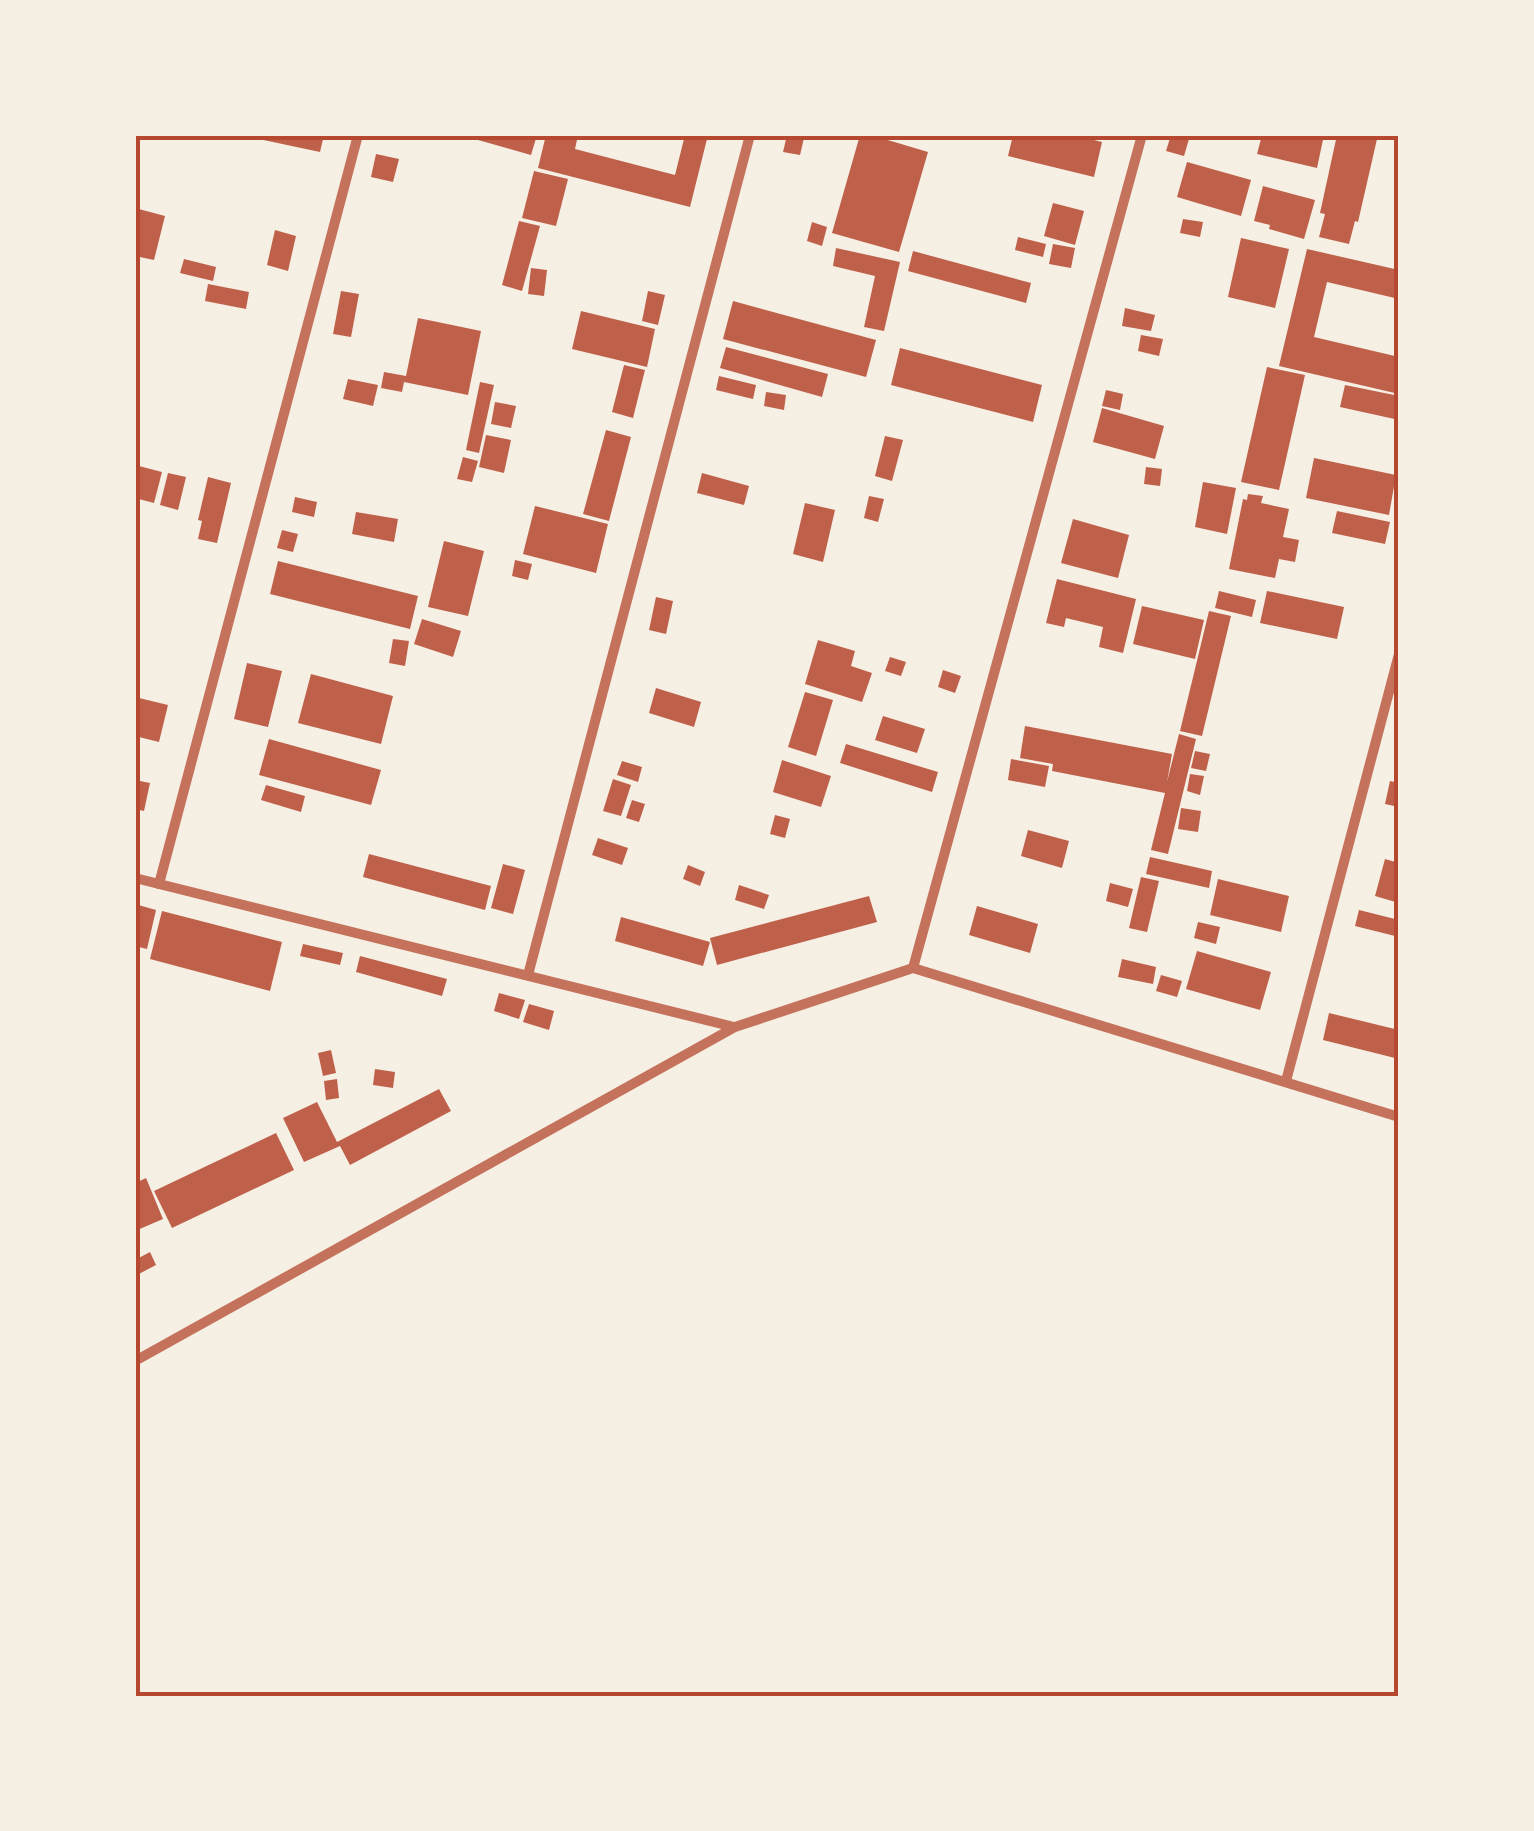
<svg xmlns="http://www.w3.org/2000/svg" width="1534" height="1831" font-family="Roboto,sans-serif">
<rect width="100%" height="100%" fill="#f6efe4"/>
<g fill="#bf614a">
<path d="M255,135H324L320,152L254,138Z"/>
<path d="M480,135H537L531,155L478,140Z"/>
<path d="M546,135H578L575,149L675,175L685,135H708L690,207L538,168Z"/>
<path d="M787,135L804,138L800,155L783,152Z"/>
<path d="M860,135H871L928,152L899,252L832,233Z"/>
<path d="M1013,135H1074L1102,142L1094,177L1008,156Z"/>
<path d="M1171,135L1189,139L1184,156L1166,151Z"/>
<path d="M1262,135H1324L1317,168L1257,154Z"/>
<path d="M1337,135H1360L1377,139L1358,222L1355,221L1349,244L1319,237L1325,214L1320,213Z"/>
<path d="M376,154L399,159L393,182L371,177Z"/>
<path d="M1187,162L1251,180L1241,216L1177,197Z"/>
<path d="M534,171L568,179L556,226L522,218Z"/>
<path d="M1263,186L1315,200L1304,239L1269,229L1270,225L1254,221Z"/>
<path d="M1053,203L1084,211L1075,245L1044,236Z"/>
<path d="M135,208L165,216L154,260L135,256Z"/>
<path d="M1183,219L1203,222L1200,237L1180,233Z"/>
<path d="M519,221L540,226L522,291L502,285Z"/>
<path d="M812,222L827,227L822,246L807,241Z"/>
<path d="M275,230L296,236L288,271L267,265Z"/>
<path d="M1018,237L1046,244L1043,257L1015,250Z"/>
<path d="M1241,238L1289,249L1275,308L1228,297Z"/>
<path d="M1053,244L1075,248L1071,268L1049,264Z"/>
<path d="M836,248L900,262L884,331L864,327L875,276L833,266Z"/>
<path d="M1307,249L1399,270V299L1327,282L1314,337L1399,357V394L1279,366Z"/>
<path d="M913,251L1031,283L1026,303L908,271Z"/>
<path d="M184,259L216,267L213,281L180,273Z"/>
<path d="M531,268L547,270L544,296L528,294Z"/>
<path d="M208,284L249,292L246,309L205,301Z"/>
<path d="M341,291L359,294L351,337L333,334Z"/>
<path d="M648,291L665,295L658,325L642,321Z"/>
<path d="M733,301L876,340L866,377L723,339Z"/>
<path d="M1125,308L1155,315L1151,331L1122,326Z"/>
<path d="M581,311L655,329L647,367L572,349Z"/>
<path d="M418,318L481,331L468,395L404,382L402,392L381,388L384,372L406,376Z"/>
<path d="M1141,335L1163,339L1159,356L1138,351Z"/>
<path d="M726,347L828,374L822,397L720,368Z"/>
<path d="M900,348L1042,385L1033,422L891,385Z"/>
<path d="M624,365L645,370L633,418L612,412Z"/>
<path d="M1267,367L1305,375L1279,490L1241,482Z"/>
<path d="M719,376L756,385L753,399L716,390Z"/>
<path d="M348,379L378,385L373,406L343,399Z"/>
<path d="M480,382L494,385L479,453L466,450Z"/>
<path d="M1345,385L1399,396V420L1340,407Z"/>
<path d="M1106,390L1123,394L1120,410L1102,406Z"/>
<path d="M766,392L786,395L784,410L764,406Z"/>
<path d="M495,402L516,406L511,428L491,424Z"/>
<path d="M1102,408L1164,426L1155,459L1093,442Z"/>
<path d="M606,430L631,437L609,521L583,514Z"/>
<path d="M486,435L511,440L504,473L479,467Z"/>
<path d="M885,436L903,440L892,481L875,476Z"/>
<path d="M463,457L478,461L472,482L457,479Z"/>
<path d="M1314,458L1396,475L1389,515L1306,498Z"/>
<path d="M135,465L162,472L154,503L135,498Z"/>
<path d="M1146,467L1162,469L1160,486L1144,484Z"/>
<path d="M168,473L186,477L178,510L160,505Z"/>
<path d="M702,473L749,486L744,505L697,493Z"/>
<path d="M208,477L231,483L217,543L198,539L202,521L198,520Z"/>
<path d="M1203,482L1236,488L1227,534L1195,527Z"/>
<path d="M1248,494L1263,496L1261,503L1289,509L1283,537L1299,540L1295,562L1279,559L1275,578L1229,569L1243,499L1247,500Z"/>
<path d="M869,496L884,499L878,522L864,518Z"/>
<path d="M295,497L317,502L314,517L292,512Z"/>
<path d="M805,503L835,510L823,562L793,554Z"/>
<path d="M535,506L608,524L596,573L523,554Z"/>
<path d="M1337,511L1390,522L1385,544L1332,533Z"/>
<path d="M356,512L398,519L394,542L352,534Z"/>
<path d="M1073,519L1129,535L1118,578L1061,563Z"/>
<path d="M282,530L298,534L293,552L277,548Z"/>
<path d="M444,541L484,551L468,616L428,607Z"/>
<path d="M515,560L532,564L528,580L512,576Z"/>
<path d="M278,561L418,596L410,629L270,594Z"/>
<path d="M1057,579L1136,599L1123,653L1099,647L1103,627L1066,618L1064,627L1046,623Z"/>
<path d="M1219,591L1256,600L1252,617L1215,608Z"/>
<path d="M1267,591L1344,607L1337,639L1260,623Z"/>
<path d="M656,597L673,601L666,634L649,630Z"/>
<path d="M1142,606L1204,620L1195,659L1133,644Z"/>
<path d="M1209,611L1231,616L1202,736L1180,731Z"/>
<path d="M422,619L461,631L453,657L414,644Z"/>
<path d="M393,639L409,641L405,666L389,663Z"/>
<path d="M818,640L855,651L851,666L872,673L862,702L805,684Z"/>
<path d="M890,657L906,662L901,676L885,671Z"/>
<path d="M247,663L282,671L268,727L234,719Z"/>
<path d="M943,670L961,676L955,693L938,687Z"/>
<path d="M311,674L393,696L381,744L298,723Z"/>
<path d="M656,688L701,702L694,727L649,713Z"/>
<path d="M805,692L833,700L816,756L788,747Z"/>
<path d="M135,697L168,705L159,742L135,736Z"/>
<path d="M883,716L925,729L917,753L875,740Z"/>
<path d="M1025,726L1172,754L1167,782L1179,734L1196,739L1168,854L1151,850L1165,793L1052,771L1053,764L1020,758Z"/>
<path d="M269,739L381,770L371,805L259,775Z"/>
<path d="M846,744L938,772L932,792L840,763Z"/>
<path d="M1195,751L1210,754L1206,771L1191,768Z"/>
<path d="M1011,759L1049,766L1045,787L1008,780Z"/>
<path d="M782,760L831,776L821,807L773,792Z"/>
<path d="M622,761L642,767L638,782L617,775Z"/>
<path d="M1190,774L1204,776L1200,795L1187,791Z"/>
<path d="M613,779L631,785L621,816L603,811Z"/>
<path d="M135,780L150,783L144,811L135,809Z"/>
<path d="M1390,781L1399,783V807L1385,804Z"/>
<path d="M266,785L305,796L301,812L261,800Z"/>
<path d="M632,800L645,804L639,822L626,818Z"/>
<path d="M1181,808L1201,811L1198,832L1178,829Z"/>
<path d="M775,815L790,819L785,838L770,834Z"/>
<path d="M1028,830L1069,841L1062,868L1021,856Z"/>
<path d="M598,838L628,848L622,865L592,855Z"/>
<path d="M369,854L491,886L485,910L363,877Z"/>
<path d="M1150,857L1212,871L1209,888L1146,874Z"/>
<path d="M1385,859L1399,863V903L1375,896Z"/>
<path d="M503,864L525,870L513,914L491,908Z"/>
<path d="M688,865L705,872L700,886L683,879Z"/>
<path d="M1141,877L1159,881L1147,932L1129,928Z"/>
<path d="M1218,879L1289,896L1281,932L1210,915Z"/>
<path d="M1110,883L1133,889L1128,907L1106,901Z"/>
<path d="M739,885L769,895L764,909L735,900Z"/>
<path d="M869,896L877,922L717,965L710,938Z"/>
<path d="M135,904L156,910L147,949L135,946Z"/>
<path d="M977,906L1038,924L1030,953L969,935Z"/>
<path d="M1359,910L1399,920V937L1355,926Z"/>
<path d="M162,911L282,942L270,991L150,959Z"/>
<path d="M621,917L710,942L703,966L615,941Z"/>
<path d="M1198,922L1220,927L1216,944L1194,938Z"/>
<path d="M303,944L343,953L340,965L300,956Z"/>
<path d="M1197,951L1271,972L1260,1010L1186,989Z"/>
<path d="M360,956L447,979L442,996L356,972Z"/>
<path d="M1122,959L1156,967L1153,984L1118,977Z"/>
<path d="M1161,975L1182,981L1177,997L1156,991Z"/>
<path d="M499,993L525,1000L519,1019L494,1011Z"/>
<path d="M529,1004L554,1011L549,1030L523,1022Z"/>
<path d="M1329,1013L1399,1030V1059L1323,1040Z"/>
<path d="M331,1050L336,1073L323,1076L318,1053Z"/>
<path d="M375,1069L395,1072L393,1088L373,1085Z"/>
<path d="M337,1079L339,1098L326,1100L324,1081Z"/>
<path d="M439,1089L451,1111L350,1165L340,1146L304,1162L283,1118L317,1102L337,1142Z"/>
<path d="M276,1133L294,1170L172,1228L154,1191Z"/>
<path d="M146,1178L163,1219L135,1231V1183Z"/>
<path d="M150,1252L156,1265L135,1276V1260Z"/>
</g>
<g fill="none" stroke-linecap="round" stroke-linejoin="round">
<g stroke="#c5725c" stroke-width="10">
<path d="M135,878L734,1027"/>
<path d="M159,884L358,135"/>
<path d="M913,968L1142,135"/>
<path d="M528,975L750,135"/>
<path d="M1286,1081L1399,654"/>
<path d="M135,1361L735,1027L913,968L1399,1117"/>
</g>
</g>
<rect width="1534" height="1831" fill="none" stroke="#f6efe4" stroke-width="275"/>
<rect x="138" y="138" width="1258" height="1556" fill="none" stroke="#b5482f" stroke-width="4"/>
</svg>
